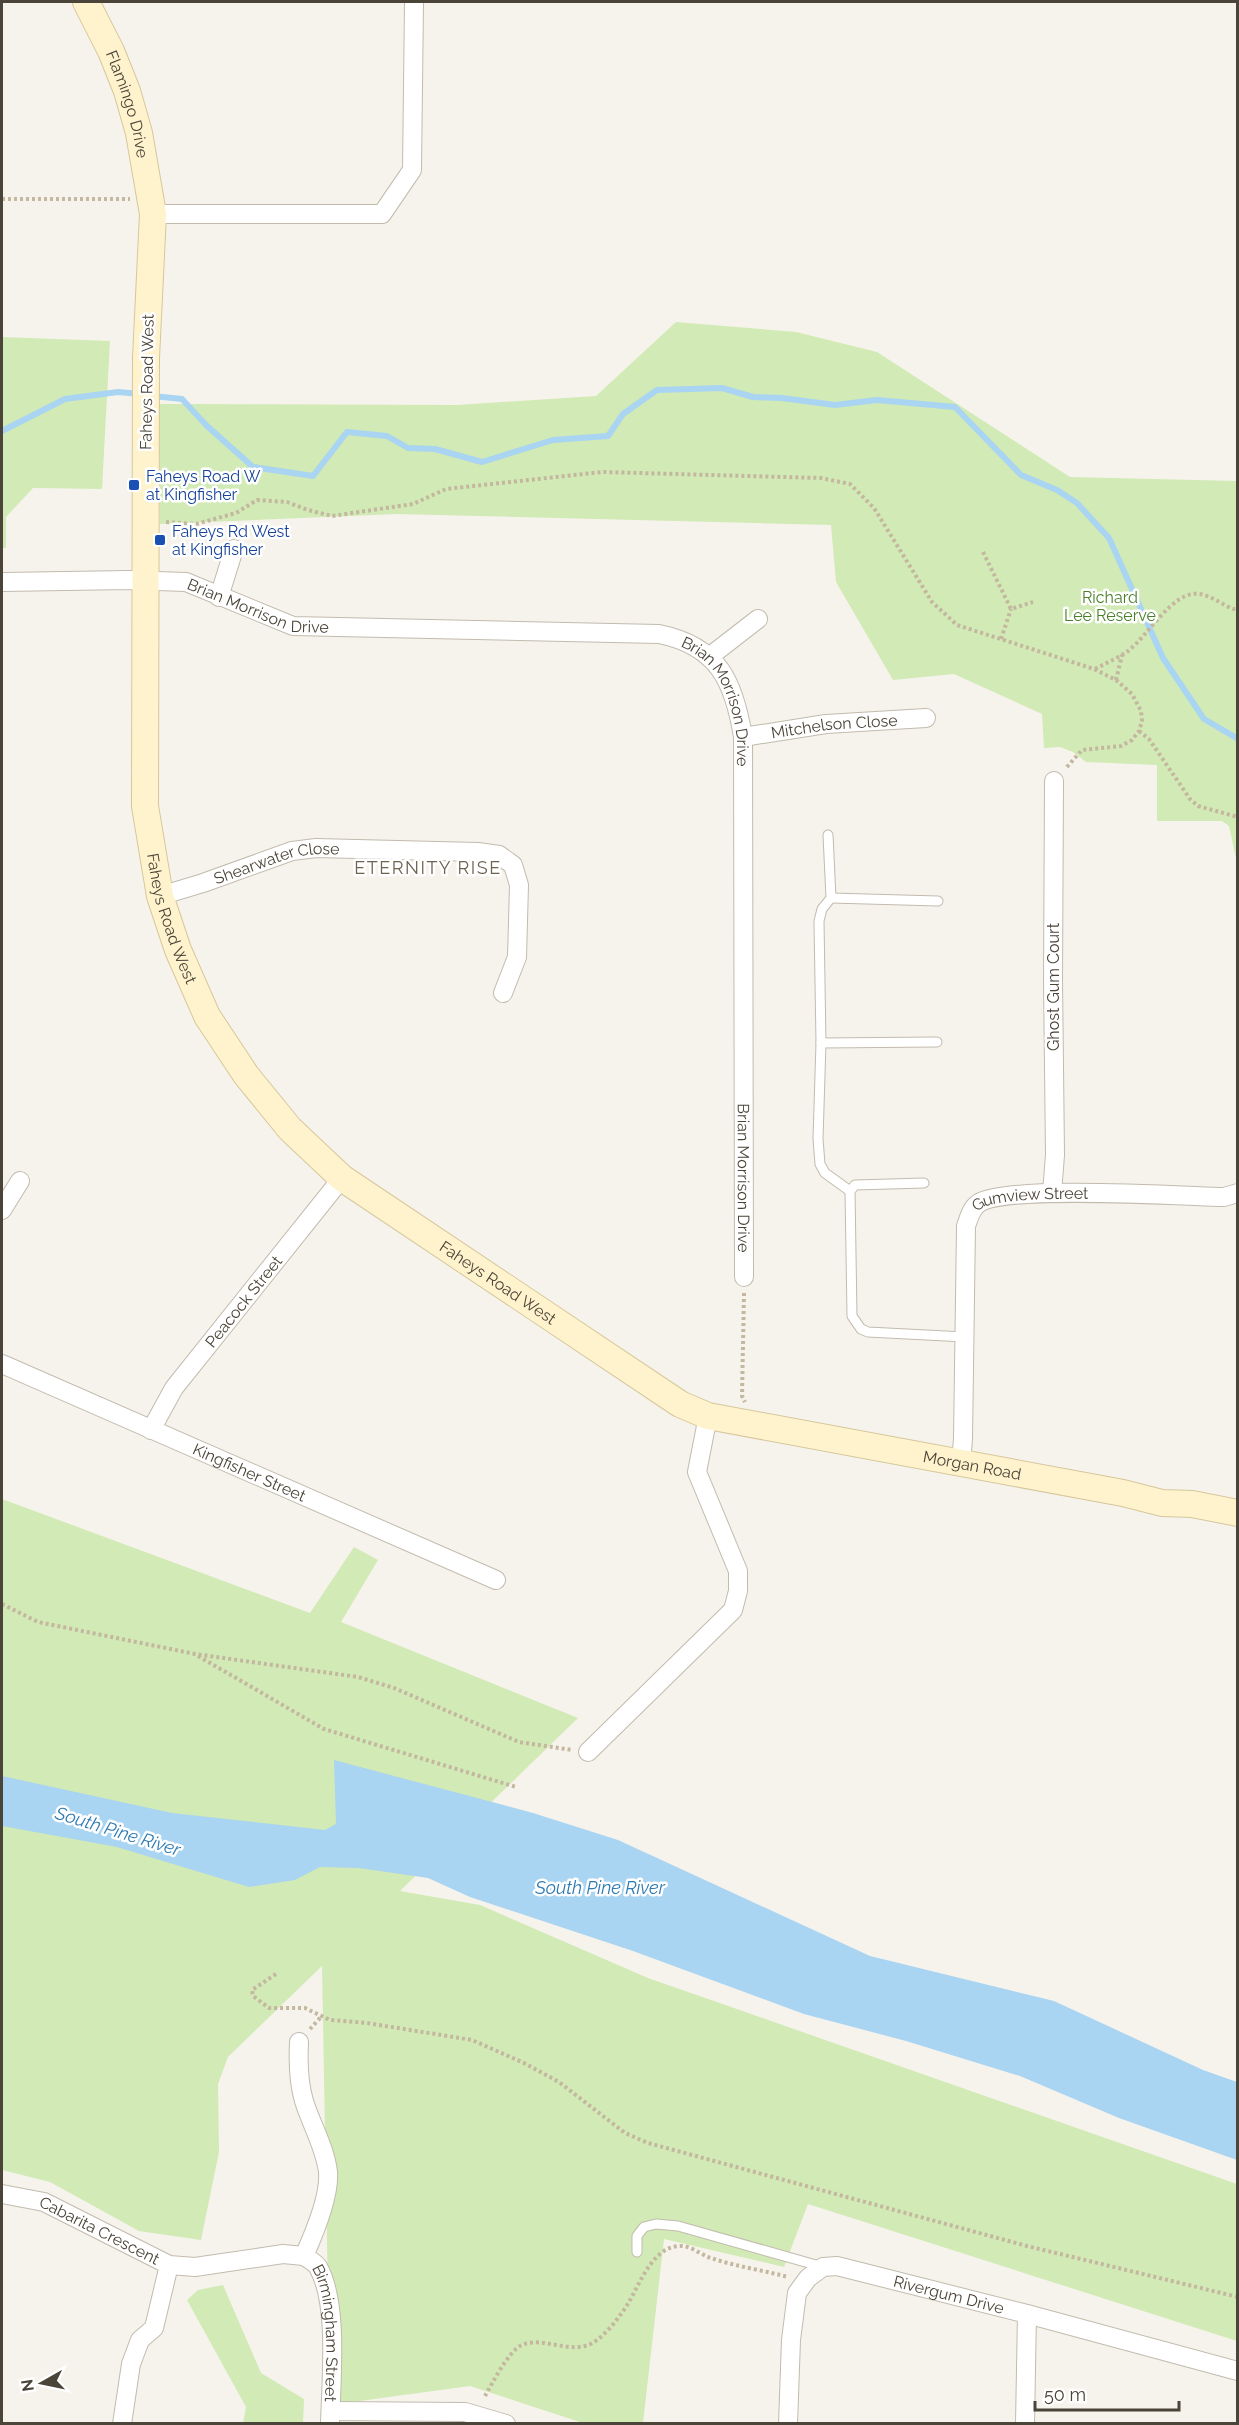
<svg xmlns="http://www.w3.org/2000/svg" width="1239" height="2425" font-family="Raleway,sans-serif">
<rect width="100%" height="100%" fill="#f6f3ec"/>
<g fill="#d2eab5">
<path d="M676,322L796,332L877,352L1070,477L1237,481V863L1229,826L1222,821H1157V765L1086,762L1073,752L1060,747L1044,748L1042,714L954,674L893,680L836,582L831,525L397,514L160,524L159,404L457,405L596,396Z"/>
<path d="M2,337L110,341L102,489L33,488L6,517V548H2Z"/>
<path d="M2,1499L310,1613L354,1547L378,1560L341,1622L578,1718L400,1891L480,1905L648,1978L1237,2184V2341L808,2204L784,2267L664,2239L643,2423H583L470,2386L330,2405L322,1966L228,2057L218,2084L219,2152L201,2240L139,2231L50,2182L2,2170Z"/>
<path d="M223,2285L261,2373L304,2399L303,2423H243L246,2407L187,2300L198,2290Z"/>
</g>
<path fill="#a9d4f2" d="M334,1760L533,1813L618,1840L870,1956L1054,2001L1203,2070L1237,2082V2160L1119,2118L1020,2076L906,2041L804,2014L633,1951L470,1897L428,1878L359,1868L320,1867L295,1880L249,1887L117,1847L2,1826V1776L172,1813L325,1830L336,1824Z"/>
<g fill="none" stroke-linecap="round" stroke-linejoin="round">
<g stroke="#a9d4f2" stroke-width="6">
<path d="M153,396L182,399L206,425L253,467L313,476L347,432L387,436L408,448L435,449L482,462L553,440L608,436L623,414L657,390L722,388L753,397L782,398L835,405L877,400L955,407L1021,475L1057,490L1077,503L1109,538L1163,658L1204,719L1238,739"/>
<path d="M2,431L65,399L118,392L140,394"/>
</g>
<defs>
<g id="lane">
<path d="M828,835L831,898L822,909L819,921L821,1043L818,1139L820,1164L825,1173L850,1191"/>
<path d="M831,898L938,901"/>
<path d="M821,1043L937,1042"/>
<path d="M924,1183L855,1185L850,1191L852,1316L861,1329L868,1332L965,1337"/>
<path d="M637,2252V2236L644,2227L656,2224L678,2226L823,2267"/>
</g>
<g id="street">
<path d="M153,214H382L412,170L414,2"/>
<path id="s1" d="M2,582L128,580L186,582L293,626L659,634C718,646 734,681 743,737L744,1277"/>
<path d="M219,597L234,549"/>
<path d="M709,657L758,619"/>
<path id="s2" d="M743,737L826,724L926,718"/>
<path id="s3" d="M160,896L203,883L292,851L316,848L478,852L499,855L513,865L519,885L517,957L503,993"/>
<path d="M1052,1193L1055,1155L1053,979L1054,781"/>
<path d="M2,1210L20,1181"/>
<path id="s4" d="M2,1364L496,1580"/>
<path id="s5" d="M151,1430L174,1388L342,1178"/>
<path id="s6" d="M961,1463L963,1439L966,1226C969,1218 971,1208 979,1203C1005,1185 1183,1196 1224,1197L1238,1193"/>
<path d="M588,1752L733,1610L738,1591V1571L697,1472L708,1416"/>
<path id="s7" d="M299,2042C298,2062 298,2081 304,2101C311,2124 325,2147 328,2172C330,2196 314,2234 304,2256C308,2259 315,2262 318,2267C339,2303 331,2382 330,2424"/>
<path id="s8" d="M2,2194L44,2202L169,2265L195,2267L283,2254L304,2256"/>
<path d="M331,2411L465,2412L506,2424"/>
<path d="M122,2424L131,2364L140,2340L154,2328L169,2265"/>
<path id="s9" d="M788,2424L791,2340L797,2293L808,2278L823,2267L837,2266L1027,2314L1238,2371"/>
<path d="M1025,2424L1027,2314"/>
</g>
<g id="secondary">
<path id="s10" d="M86,2L111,51L127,91L139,133L153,214L146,358L145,806L160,896L178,950L207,1016L246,1075L290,1129L342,1178L680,1404L708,1416L1123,1493L1162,1503L1192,1504L1238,1513"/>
</g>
</defs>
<use href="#lane" stroke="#c2bbae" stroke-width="11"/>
<use href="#street" stroke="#c2bbae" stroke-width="20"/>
<use href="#secondary" stroke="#d6c79b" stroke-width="28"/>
<g stroke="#c4b79f" stroke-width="4" stroke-dasharray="3 3" stroke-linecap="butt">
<path d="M2,199H130"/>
<path d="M166,522L196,524L236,513L257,500L287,502L308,510L332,516L413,504L446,489L602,472L821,478L850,484L874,508L932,602L957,625L1094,669L1116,680L1132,694L1141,711L1142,721L1139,731L1132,740L1121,746L1082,750L1066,768"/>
<path d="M983,552L1011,609L1033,602"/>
<path d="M1001,639L1011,609"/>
<path d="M1095,669C1106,663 1118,658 1128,651C1148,636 1173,590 1199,594C1210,595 1223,605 1233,609H1238"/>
<path d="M1116,680L1122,655"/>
<path d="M1139,731L1149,739L1190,799L1198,806L1238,817"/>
<path d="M744,1293L742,1396L745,1402"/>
<path d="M2,1604L38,1622L195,1654L358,1677L394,1688L519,1742L572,1750"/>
<path d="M198,1656L324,1729L516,1787"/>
<path d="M276,1974L252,1990L253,1996L269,2008H305L330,2020L367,2023L472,2040L524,2063L559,2082L625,2133L648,2143L1027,2246L1238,2297"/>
<path d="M310,2029L322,2016"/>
<path d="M485,2396C492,2384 509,2350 522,2345C544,2335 574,2358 597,2340C610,2330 621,2315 629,2302C640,2283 653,2247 679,2246C689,2245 699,2253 708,2257C733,2266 762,2270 788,2277"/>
</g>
<use href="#lane" stroke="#fff" stroke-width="9"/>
<use href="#street" stroke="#fff" stroke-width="18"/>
<use href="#secondary" stroke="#fff3cd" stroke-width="26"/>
</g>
<g fill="#1a4fb4" stroke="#fff" stroke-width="2">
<rect x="128" y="479" width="12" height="12" rx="3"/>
<rect x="154" y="534" width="12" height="12" rx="3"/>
</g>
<g text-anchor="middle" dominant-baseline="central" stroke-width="5" stroke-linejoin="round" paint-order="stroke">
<g font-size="16" fill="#4b4439" stroke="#fff">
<text stroke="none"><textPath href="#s10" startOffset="111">Flamingo Drive</textPath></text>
<text transform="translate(147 382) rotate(-89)">Faheys Road West</text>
<text stroke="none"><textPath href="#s1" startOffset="261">Brian Morrison Drive</textPath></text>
<text stroke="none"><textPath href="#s1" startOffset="765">Brian Morrison Drive</textPath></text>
<text stroke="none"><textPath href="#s2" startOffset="92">Mitchelson Close</textPath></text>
<text stroke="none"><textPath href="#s3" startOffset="122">Shearwater Close</textPath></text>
<text stroke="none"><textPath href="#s10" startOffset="932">Faheys Road West</textPath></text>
<text transform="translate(1053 987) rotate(-90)">Ghost Gum Court</text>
<text stroke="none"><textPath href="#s1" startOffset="1251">Brian Morrison Drive</textPath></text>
<text stroke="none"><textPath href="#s6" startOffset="316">Gumview Street</textPath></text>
<text stroke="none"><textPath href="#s10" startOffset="1436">Faheys Road West</textPath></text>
<text stroke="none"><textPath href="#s5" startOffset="159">Peacock Street</textPath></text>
<text stroke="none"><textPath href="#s10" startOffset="1954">Morgan Road</textPath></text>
<text stroke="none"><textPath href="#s4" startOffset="270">Kingfisher Street</textPath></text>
<text stroke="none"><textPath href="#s8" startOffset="105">Cabarita Crescent</textPath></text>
<text stroke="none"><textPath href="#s9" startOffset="298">Rivergum Drive</textPath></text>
<text stroke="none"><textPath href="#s7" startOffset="308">Birmingham Street</textPath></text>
</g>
<g font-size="16" fill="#164399" stroke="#fff" text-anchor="start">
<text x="146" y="476">Faheys Road W<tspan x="146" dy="18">at Kingfisher</tspan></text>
<text x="172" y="531">Faheys Rd West<tspan x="172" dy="18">at Kingfisher</tspan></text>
</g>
<g font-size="16" fill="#4a7f2a" stroke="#fff">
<text x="1110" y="597">Richard<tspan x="1110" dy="18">Lee Reserve</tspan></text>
</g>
<g font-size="18" letter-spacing="1.5" fill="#6e6250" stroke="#fff">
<text x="428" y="867">ETERNITY RISE</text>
</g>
<g font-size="18" font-style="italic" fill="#2e7ab2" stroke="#fff">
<text transform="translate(118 1831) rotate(17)">South Pine River</text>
<text x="600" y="1887">South Pine River</text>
</g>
</g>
<rect width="1239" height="2425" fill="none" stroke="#4b4439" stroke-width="6"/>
<g transform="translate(42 2383) rotate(261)" stroke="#ffffff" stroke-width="4.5" paint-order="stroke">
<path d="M0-4.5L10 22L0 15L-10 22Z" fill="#4b4439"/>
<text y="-9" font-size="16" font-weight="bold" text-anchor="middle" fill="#4b4439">N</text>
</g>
<path d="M1035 2401v9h144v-9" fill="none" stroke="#4b4439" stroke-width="3"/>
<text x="1044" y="2401" font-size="18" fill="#4b4439" stroke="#ffffff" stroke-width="4.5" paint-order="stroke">50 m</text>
</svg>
